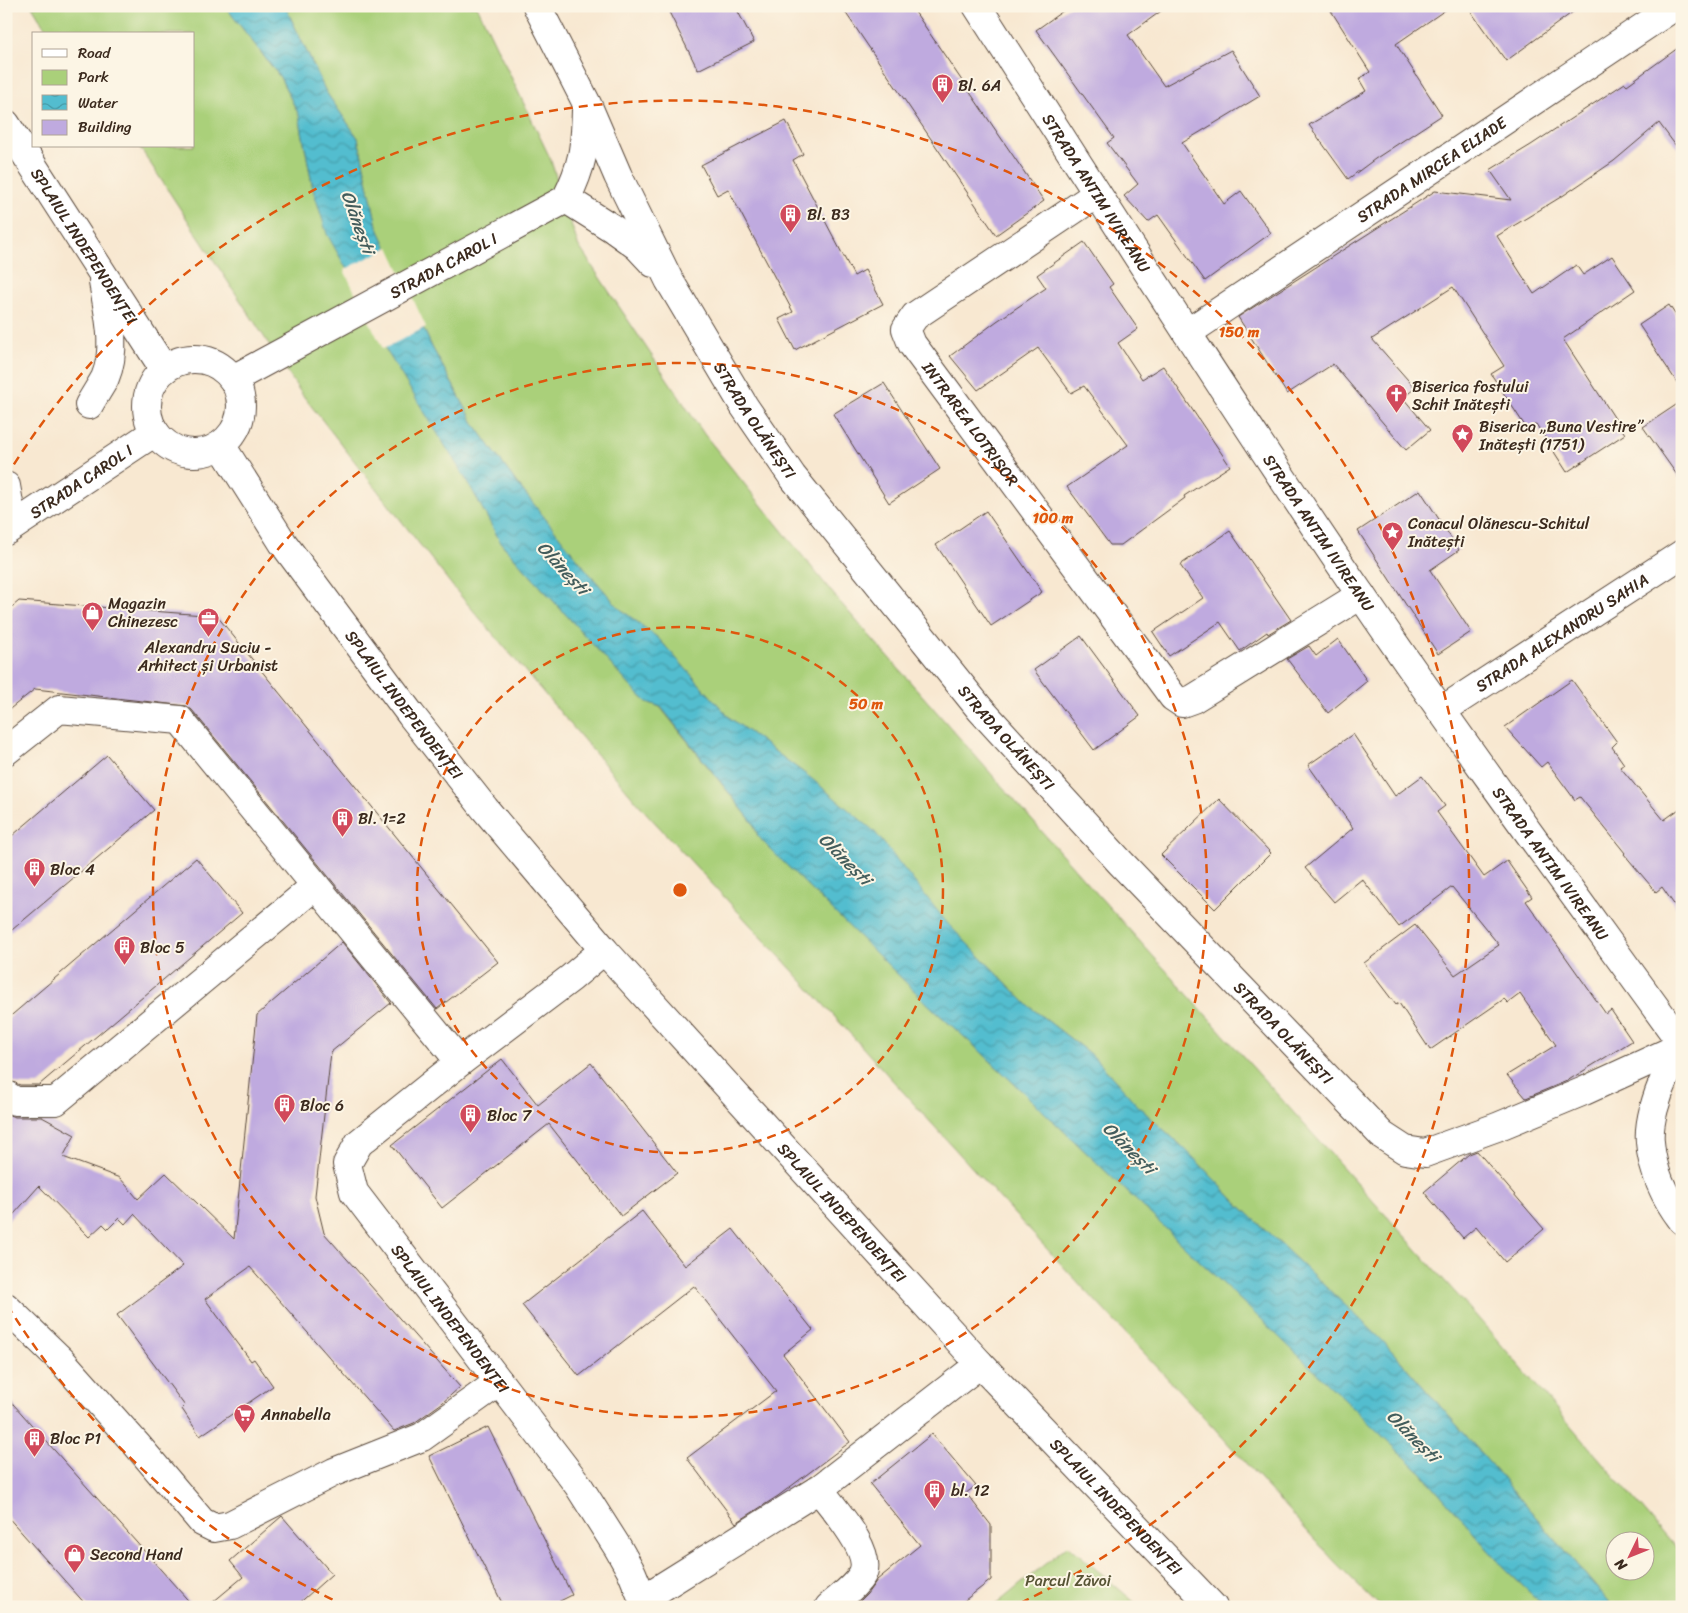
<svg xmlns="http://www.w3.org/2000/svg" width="1688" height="1613" font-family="Sriracha,sans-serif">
<defs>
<pattern id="water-waves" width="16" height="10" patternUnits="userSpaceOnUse" patternTransform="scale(1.25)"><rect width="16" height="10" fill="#53bdcf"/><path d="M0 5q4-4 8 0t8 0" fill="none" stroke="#469aa7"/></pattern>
</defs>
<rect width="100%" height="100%" fill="#fcf5e5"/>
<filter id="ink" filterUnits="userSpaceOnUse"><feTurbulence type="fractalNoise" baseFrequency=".02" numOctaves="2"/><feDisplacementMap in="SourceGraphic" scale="10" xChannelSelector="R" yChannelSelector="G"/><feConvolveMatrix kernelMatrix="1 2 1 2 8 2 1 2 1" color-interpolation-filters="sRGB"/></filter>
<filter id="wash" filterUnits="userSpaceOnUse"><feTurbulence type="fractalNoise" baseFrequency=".0096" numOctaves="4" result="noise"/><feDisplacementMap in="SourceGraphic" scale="20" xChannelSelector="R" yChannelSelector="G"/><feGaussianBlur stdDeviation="1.12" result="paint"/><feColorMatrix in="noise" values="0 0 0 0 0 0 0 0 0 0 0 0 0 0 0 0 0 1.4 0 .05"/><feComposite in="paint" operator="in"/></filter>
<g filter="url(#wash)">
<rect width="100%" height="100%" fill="#f8e8d1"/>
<g fill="#aad07a" stroke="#727d4c" fill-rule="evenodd">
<path d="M32,6H225L280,77L299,115L313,189L501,543L635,691L647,702L660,707L753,823L758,836L934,1010L979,1050L1422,1473L1503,1567L1545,1607H1381L1336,1563L1215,1429L1005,1204L794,972L648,815L454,588L301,393L139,146H194V34H49Z"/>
<path d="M285,6H477L550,158L578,245L704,434L839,601L1082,877L1479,1319L1682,1555V1607H1613L1462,1431L1382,1340L1237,1203L1186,1150L1139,1107L1094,1057L1030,1007L948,924L812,779L730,718L658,638L619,608L588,572L516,482L475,425L432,347L377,226L358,138L326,92ZM1616,1540H1646V1570H1616Z"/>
<path d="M1068,1545L1140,1607H993Z"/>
</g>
<path fill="url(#water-waves)" stroke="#477476" d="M225,6H285L326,92L358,138L377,226L432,347L475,425L516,482L588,572L619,608L658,638L730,718L812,779L874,831L948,924L1030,1007L1094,1057L1139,1107L1186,1150L1237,1203L1382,1340L1462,1431L1613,1607H1545L1503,1567L1422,1473L1393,1446L979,1050L934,1010L767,846L758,836L753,823L661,707L647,702L635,691L501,543L470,486L386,350L350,275L327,234L313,189L299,115L280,77Z"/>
<path fill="#f8e8d1" d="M389,247L426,327L383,349L344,270Z"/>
<g id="blocks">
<g fill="#bfaadf">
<path d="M666,6H735L754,42L698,70Z"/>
<path d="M841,6H911L1044,201L996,235Z"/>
<path d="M1070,6H1168L1128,35L1164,86L1231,50L1260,96L1182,143L1224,204L1241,191L1271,233L1205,281L1158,215L1148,222L1124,196L1138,184L1107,143L1114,138L1036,30Z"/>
<path d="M1328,6H1451L1396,44L1442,115L1375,159L1348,179L1309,125L1366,91L1359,79L1370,72Z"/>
<path d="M1467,6H1581L1506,61Z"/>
<path d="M1682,45V154L1659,123L1614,161L1564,195L1497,236L1534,294L1576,265L1583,275L1612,256L1635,290L1563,339L1625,434L1567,472L1536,424L1527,429L1491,374L1504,366L1453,287L1372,339L1415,388L1403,398L1430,430L1406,450L1333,364L1287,394L1238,317L1435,191L1511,200L1490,170L1531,145L1625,83L1627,85Z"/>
<path d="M786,121L803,154L793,160L854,276L865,270L883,304L795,350L779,319L793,312L728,189L717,195L701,165Z"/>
<path d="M1084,242L1113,284L1109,287L1138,329L1118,343L1142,379L1163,366L1230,466L1184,496L1185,498L1121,545H1110L1067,487L1128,445L1084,386L1071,393L1038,348L978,390L950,356L997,321L1046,288L1037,275Z"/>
<path d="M1669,305L1682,325V390L1639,325Z"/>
<path d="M884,383L940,469L889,503L833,414Z"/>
<path d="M1682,401V482L1643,427Z"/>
<path d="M1420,490L1459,550L1430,570L1471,632L1438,654L1358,531Z"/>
<path d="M986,511L1042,592L991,626L936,545Z"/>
<path d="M1230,531L1291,620L1268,634L1267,632L1240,651L1220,622L1169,656L1153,632L1203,598L1180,565Z"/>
<path d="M19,601L217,616L498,962L437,1009L192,710L187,706L35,689L6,712V612Z"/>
<path d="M1081,636L1140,716L1094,750L1034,670Z"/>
<path d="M1338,639L1367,681L1328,713L1287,659L1309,646L1316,656Z"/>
<path d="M1572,680L1617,742L1612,747L1624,764L1620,767L1664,820L1682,807V916L1662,887L1656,892L1624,854L1625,853L1580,797L1575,800L1547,762L1541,767L1505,727Z"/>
<path d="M1353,734L1395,796L1422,776L1445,806L1437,812L1484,877L1507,861L1532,897L1526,901L1606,1014L1611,1010L1632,1041L1567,1081L1526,1098L1507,1075L1556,1045L1520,994L1508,1003L1504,999L1430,1050L1399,1003L1396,1005L1364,963L1415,925L1455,975L1499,945L1452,887L1399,927L1362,879L1334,902L1305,868L1353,828L1308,765Z"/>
<path d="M107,755L154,810L6,935V841Z"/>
<path d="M1219,799L1271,853L1215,909L1161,855Z"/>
<path d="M196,858L242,913L39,1085H20L6,1079V1020Z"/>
<path d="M342,942L391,1003L331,1052L315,1196L324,1233L460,1387L442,1403L414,1423L394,1431L250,1267L205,1299L251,1361L254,1359L273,1386L200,1436L182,1409L185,1406L117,1315L183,1266L134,1214L125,1224L119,1218L108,1229L103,1224L89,1237L39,1186L6,1223V1114L15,1117H42L75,1135L63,1157L120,1178L138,1199L166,1173L234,1239L257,1015Z"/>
<path d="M502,1059L538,1105L591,1063L677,1173L621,1216L549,1124L442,1208L392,1145Z"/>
<path d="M1477,1151L1544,1229L1505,1262L1476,1227L1463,1238L1424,1192L1469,1154Z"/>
<path d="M642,1211L685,1266L733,1229L813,1330L783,1354L850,1442L778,1496L736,1523L687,1458L776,1391L694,1286L579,1376L522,1305Z"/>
<path d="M6,1396L194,1607H88L6,1515Z"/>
<path d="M488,1427L572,1595L548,1607H504L429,1456Z"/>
<path d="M932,1434L976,1486L966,1493L991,1525V1580L956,1607H854L867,1594L877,1580L920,1545L870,1484Z"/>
<path d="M282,1516L332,1574L295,1607H207L243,1577L230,1561Z"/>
</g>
</g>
</g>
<g filter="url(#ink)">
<use href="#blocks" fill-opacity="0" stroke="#574639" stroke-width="1"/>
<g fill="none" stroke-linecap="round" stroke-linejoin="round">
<defs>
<g id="minor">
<path id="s1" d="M537,6L587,104L618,176L669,280L744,406L792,476L980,709L1121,863L1382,1135L1405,1150L1425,1153L1497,1127L1584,1091L1682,1046"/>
<path id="s2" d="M977,6C1104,204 1230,403 1363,598C1466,749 1575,896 1682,1044"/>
<path id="s3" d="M6,124L164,369"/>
<path id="s4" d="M1097,194L915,316L906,329L912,344L1173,697L1182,703L1193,699L1361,595"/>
<path d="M566,199L612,228L637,246L653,263"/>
<path id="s5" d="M1187,333L1675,6"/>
<circle cx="194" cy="406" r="47"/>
<path id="s6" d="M233,379L566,199C583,165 585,148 586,110"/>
<path d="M89,405C94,396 100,387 105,378C118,348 108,312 103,282"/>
<path id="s7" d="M221,445L283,543L411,715L485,809L604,950L980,1364L1213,1607"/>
<path d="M6,486L13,526"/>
<path id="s8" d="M6,531L155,432"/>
<path id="s9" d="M1441,711L1682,554"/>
<path d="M6,751L59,709L180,720L460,1062"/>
<path id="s10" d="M604,950L571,978L460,1062L359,1143L347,1164L354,1192L578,1485L618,1548L632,1573L646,1607"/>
<path d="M1682,1048C1676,1058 1670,1068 1665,1078C1657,1095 1648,1123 1650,1142C1652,1170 1665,1198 1682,1220"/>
<path d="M6,1095L15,1101H56L315,886"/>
<path d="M6,1307L61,1360L137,1445L202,1522L214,1528L230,1525L334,1472L422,1437L499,1382"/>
<path d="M819,1489C832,1507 875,1553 862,1575C854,1588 840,1597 829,1607"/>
<path d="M643,1599L819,1489L980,1364"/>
</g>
</defs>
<use href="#minor" stroke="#574639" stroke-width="30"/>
<use href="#minor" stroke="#fff" stroke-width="28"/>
</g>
</g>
<g fill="none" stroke="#df570d" stroke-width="2.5" stroke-dasharray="9 6">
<circle cx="680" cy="890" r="263"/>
<circle cx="680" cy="890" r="527"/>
<path d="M346 1606A790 790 0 0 1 6 1303M6 477A790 790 0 1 1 1014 1606"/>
</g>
<defs>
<symbol id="building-pin" viewBox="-11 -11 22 30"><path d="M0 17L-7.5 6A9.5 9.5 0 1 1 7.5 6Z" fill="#d1495b" stroke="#fcf5e5"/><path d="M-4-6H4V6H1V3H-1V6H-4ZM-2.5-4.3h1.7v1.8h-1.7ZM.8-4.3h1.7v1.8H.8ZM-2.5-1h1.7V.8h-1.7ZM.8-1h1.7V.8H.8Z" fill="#fff"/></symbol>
<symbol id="church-pin" viewBox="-11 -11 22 30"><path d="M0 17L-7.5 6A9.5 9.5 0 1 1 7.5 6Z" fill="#d1495b" stroke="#fcf5e5"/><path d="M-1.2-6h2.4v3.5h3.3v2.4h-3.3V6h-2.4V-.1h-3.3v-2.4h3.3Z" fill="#fff"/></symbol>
<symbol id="sight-pin" viewBox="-11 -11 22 30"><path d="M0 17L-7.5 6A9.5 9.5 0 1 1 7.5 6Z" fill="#d1495b" stroke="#fcf5e5"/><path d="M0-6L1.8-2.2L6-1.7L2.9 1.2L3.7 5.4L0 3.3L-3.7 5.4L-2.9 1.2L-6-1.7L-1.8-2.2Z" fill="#fff"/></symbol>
<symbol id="shop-pin" viewBox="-11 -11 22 30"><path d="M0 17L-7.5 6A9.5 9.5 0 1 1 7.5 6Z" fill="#d1495b" stroke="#fcf5e5"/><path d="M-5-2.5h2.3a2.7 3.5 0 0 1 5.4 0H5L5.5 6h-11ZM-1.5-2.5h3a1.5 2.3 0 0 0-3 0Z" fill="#fff"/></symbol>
<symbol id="office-pin" viewBox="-11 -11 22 30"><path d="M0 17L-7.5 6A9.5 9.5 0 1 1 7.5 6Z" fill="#d1495b" stroke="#fcf5e5"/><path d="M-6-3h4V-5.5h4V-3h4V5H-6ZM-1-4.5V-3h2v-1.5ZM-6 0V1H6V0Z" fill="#fff"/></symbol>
<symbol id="supermarket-pin" viewBox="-11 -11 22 30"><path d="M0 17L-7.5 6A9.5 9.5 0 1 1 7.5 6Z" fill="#d1495b" stroke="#fcf5e5"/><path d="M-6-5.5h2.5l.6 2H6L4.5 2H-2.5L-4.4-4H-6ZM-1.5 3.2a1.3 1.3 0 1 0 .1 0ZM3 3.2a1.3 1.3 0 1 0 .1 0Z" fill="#fff"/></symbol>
</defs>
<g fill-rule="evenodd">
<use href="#building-pin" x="930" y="72" width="25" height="34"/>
<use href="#building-pin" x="778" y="202" width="25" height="34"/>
<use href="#church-pin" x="1384" y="382" width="25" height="34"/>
<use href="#sight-pin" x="1450" y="422" width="25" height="34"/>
<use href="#sight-pin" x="1380" y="520" width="25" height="34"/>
<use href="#shop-pin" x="80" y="600" width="25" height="34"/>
<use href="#office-pin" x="196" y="606" width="25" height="34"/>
<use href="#building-pin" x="330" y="806" width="25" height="34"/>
<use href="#building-pin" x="22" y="856" width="25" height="34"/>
<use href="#building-pin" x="112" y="934" width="25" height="34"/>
<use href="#building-pin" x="272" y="1092" width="25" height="34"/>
<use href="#building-pin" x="458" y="1102" width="25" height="34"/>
<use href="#supermarket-pin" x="232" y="1402" width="25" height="34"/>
<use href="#building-pin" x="22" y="1426" width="25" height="34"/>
<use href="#building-pin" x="922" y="1478" width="25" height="34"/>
<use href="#shop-pin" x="62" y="1542" width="25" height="34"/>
</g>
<g text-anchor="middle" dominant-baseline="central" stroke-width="4" stroke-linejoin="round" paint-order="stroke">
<g font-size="16" fill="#3b2a1e" stroke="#fcf5e5" text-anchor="start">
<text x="958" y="85">Bl. 6A</text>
<text x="807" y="214">Bl. B3</text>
<text x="1412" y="386">Biserica fostului<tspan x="1412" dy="18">Schit Inătești</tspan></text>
<text x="1479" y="426">Biserica „Buna Vestire”<tspan x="1479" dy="18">Inătești (1751)</tspan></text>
<text x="1408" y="523">Conacul Olănescu-Schitul<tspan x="1408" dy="18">Inătești</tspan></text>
<text x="108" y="603">Magazin<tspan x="108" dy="18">Chinezesc</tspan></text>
<text x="208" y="647" text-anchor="middle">Alexandru Suciu -<tspan x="208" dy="18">Arhitect și Urbanist</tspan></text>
<text x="358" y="818">Bl. 1=2</text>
<text x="50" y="869">Bloc 4</text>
<text x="140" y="947">Bloc 5</text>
<text x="300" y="1105">Bloc 6</text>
<text x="487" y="1115">Bloc 7</text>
<text x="261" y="1414">Annabella</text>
<text x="50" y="1438">Bloc P1</text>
<text x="951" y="1490">bl. 12</text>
<text x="90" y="1554">Second Hand</text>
</g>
<g font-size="16" fill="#3b2a1e" stroke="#fcf5e5">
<text stroke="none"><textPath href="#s5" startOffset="294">STRADA MIRCEA ELIADE</textPath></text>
<text stroke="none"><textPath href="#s2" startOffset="222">STRADA ANTIM IVIREANU</textPath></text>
<text stroke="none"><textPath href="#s3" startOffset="145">SPLAIUL INDEPENDENȚEI</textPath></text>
<text stroke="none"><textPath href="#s6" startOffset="239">STRADA CAROL I</textPath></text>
<text stroke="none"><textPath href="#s1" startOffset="469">STRADA OLĂNEȘTI</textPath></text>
<text stroke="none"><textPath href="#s4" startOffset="350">INTRAREA LOTRIȘOR</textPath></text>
<text stroke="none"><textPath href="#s8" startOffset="90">STRADA CAROL I</textPath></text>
<text stroke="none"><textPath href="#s2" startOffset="628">STRADA ANTIM IVIREANU</textPath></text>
<text stroke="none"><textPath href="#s9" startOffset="144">STRADA ALEXANDRU SAHIA</textPath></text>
<text stroke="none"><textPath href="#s7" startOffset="318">SPLAIUL INDEPENDENȚEI</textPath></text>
<text stroke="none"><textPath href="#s1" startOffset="874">STRADA OLĂNEȘTI</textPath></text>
<text stroke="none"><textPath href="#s2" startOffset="1032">STRADA ANTIM IVIREANU</textPath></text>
<text stroke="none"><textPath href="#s1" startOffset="1279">STRADA OLĂNEȘTI</textPath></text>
<text stroke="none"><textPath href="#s7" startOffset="989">SPLAIUL INDEPENDENȚEI</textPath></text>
<text stroke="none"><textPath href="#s10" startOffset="524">SPLAIUL INDEPENDENȚEI</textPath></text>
<text stroke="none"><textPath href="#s7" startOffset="1391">SPLAIUL INDEPENDENȚEI</textPath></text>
</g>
<g font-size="16" fill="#575435" stroke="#fcf5e5">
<text x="1068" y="1580">Parcul Zăvoi</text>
</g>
<g font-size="18" font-style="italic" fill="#435d5c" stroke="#fcf5e5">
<text transform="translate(358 222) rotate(70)">Olănești</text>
<text transform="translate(563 568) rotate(47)">Olănești</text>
<text transform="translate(845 859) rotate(45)">Olănești</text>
<text transform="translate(1129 1148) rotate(45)">Olănești</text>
<text transform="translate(1413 1436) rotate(45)">Olănești</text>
</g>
</g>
<circle cx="680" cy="890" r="8" fill="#df570d" stroke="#fcf5e5" stroke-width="2.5"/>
<g font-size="15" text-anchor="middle" font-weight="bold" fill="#df570d" stroke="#fcf5e5" stroke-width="4" stroke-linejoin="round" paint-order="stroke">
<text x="1239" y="337">150 m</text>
<text x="1053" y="523">100 m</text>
<text x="866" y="709">50 m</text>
</g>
<rect width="1688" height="1613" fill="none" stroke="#fcf5e5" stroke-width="25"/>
<rect x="32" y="32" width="162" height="115" fill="#fcf5e5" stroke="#afa495"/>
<rect x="42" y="49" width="25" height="8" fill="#ffffff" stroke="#afa495"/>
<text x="78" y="58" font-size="15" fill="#3b2a1e">Road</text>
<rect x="42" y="70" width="25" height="15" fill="#aad07a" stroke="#afa495"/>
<text x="78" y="82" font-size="15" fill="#3b2a1e">Park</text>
<rect x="42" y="95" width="25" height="15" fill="url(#water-waves)" stroke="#afa495"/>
<text x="78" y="108" font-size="15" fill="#3b2a1e">Water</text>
<rect x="42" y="120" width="25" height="15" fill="#bfaadf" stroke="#afa495"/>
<text x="78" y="132" font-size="15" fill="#3b2a1e">Building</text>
<g transform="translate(1630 1556) rotate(227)"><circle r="24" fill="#fcf5e5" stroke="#afa495"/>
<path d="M0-4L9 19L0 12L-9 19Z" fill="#d1495b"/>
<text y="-8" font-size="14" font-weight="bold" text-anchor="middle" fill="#3b2a1e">N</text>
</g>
</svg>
